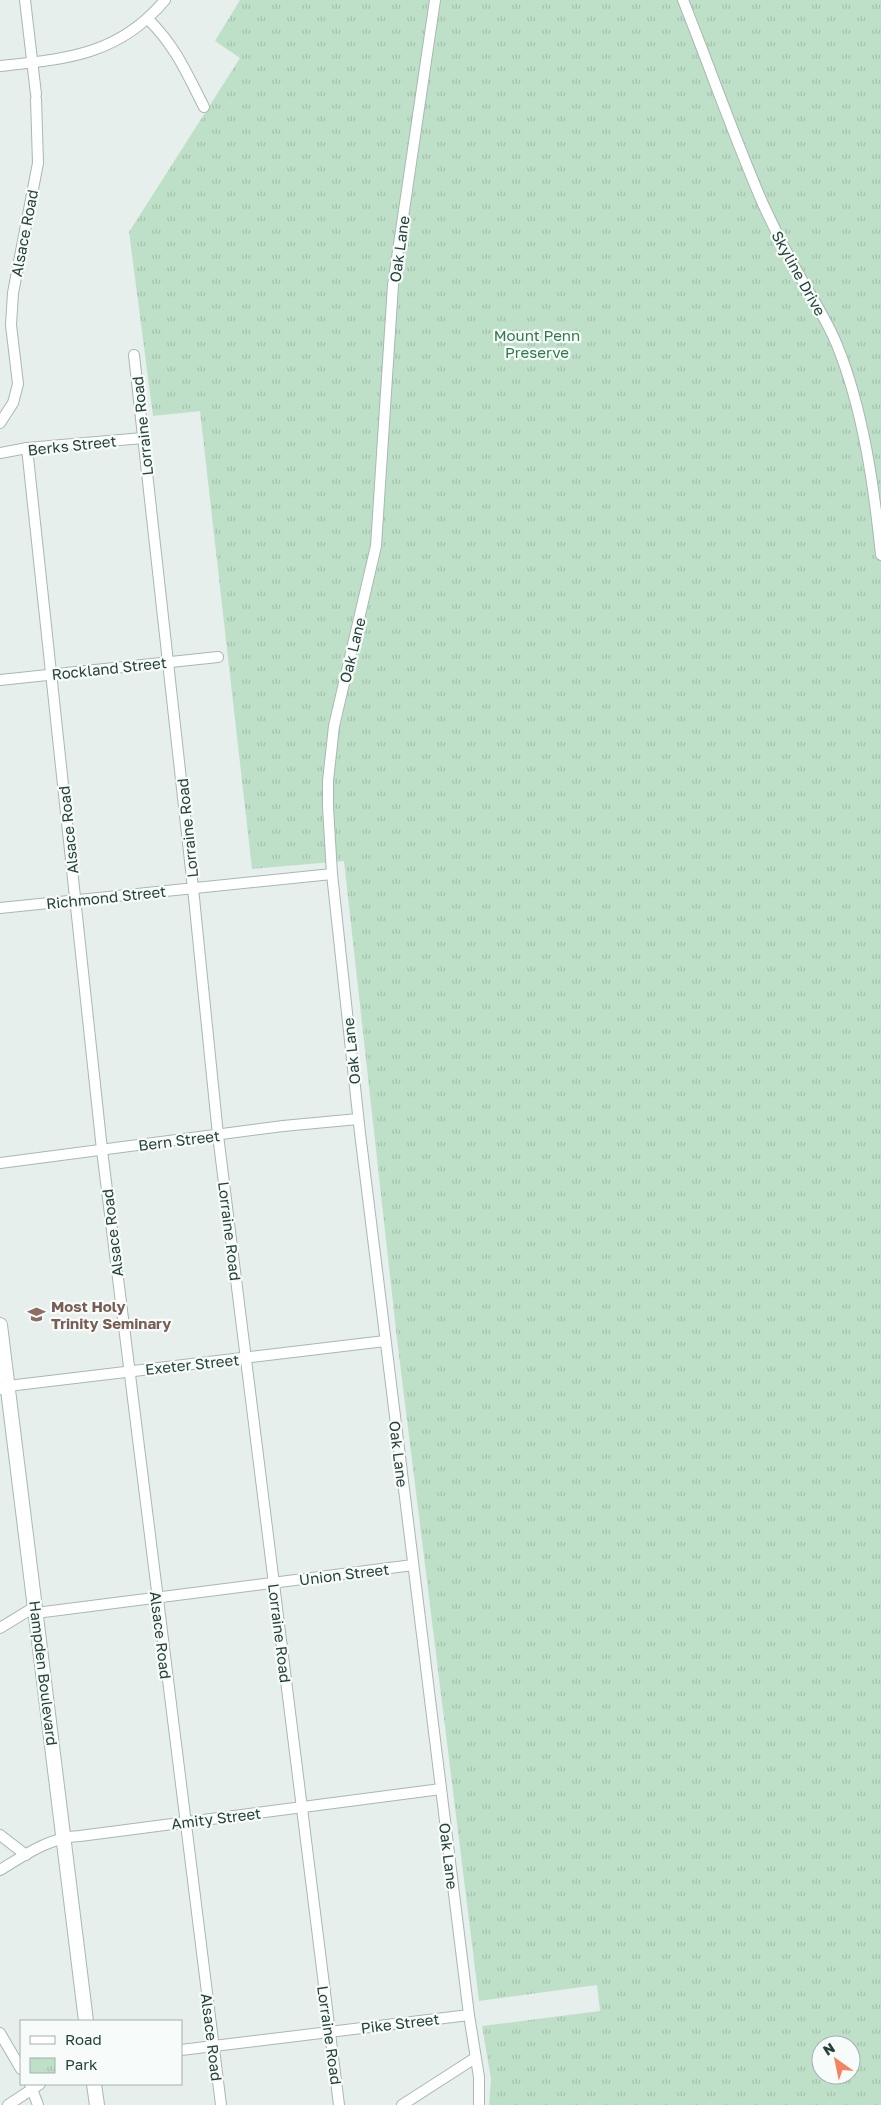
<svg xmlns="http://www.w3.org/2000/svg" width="881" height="2105" font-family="'Golos Text',sans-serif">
<defs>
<pattern id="park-tufts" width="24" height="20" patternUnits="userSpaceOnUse" patternTransform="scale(1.25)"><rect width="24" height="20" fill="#bfe0c8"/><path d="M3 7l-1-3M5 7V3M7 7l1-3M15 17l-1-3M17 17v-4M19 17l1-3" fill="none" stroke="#a4c1ad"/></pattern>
</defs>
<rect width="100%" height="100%" fill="#e6efeb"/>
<path fill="url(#park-tufts)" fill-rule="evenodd" d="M240,0H881V2105H489L491,2079L482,2026L600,2011L597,1985L479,2001L397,1339L344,861L252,869L200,411L153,416L129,232L240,58L215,41ZM821,2045H851V2075H821Z"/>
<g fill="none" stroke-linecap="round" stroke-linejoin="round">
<defs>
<g id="minor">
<path d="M25,0L36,94"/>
<path d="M435,0L393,285L376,546L334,726L328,781V807L332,874L360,1133L469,2015L479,2077V2105"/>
<path d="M683,0C710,68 734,137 763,204C774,228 786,252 799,275C812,298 827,320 837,345C863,409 874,486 881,555"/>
<path d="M148,19C176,47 186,72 204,107"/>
<path d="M0,66C67,59 119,55 165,0"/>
<path d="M134,355L193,888L218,1135L339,2105"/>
<path d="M0,423L13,403L18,384L11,325L13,293L38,163L36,99"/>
<path d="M27,448L102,1150L221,2105"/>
<path d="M0,453L27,448L143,438"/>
<path d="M0,680L218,657"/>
<path d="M0,908L332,874"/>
<path d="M0,1163L283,1126L358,1119"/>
<path d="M0,1389L8,1386L385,1341"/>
<path d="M36,1613L413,1565"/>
<path d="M0,1628L36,1606"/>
<path d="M0,1835L26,1855"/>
<path d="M0,1870C25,1855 50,1837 80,1836L441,1789"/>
<path d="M0,2033L21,2069"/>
<path d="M181,2050L469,2015"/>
<path d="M30,2084L38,2105"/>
<path d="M8,2105L40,2084"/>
<path d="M402,2105L475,2058"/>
</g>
<g id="secondary">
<path d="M0,1325L86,2021"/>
<path d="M94,2084L97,2105"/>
</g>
</defs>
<use href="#minor" stroke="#a8b8b2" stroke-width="12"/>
<use href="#secondary" stroke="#a4bbb3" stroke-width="16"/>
<use href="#minor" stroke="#fff" stroke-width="10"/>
<use href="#secondary" stroke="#fff" stroke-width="14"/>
</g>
<defs>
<symbol id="school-bare" viewBox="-9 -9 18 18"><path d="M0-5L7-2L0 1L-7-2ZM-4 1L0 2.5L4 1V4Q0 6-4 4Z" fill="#8d6e63" stroke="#f7fbf9" stroke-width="2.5" paint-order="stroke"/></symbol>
</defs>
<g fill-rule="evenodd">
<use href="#school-bare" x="24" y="1302" width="25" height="25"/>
</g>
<g text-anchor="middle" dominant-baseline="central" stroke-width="4.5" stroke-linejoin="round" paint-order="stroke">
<g font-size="15" fill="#24423a" stroke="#f7fbf9">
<text transform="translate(24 233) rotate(-79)">Alsace Road</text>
<text transform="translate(399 249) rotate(-82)">Oak Lane</text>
<text transform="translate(799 273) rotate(61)">Skyline Drive</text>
<text transform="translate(142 426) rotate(-96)">Lorraine Road</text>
<text transform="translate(72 445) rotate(-6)">Berks Street</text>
<text transform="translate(352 650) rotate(-76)">Oak Lane</text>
<text transform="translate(109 668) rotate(-6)">Rockland Street</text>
<text transform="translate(187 828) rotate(-96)">Lorraine Road</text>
<text transform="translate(68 830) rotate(-96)">Alsace Road</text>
<text transform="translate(106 897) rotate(-6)">Richmond Street</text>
<text transform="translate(351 1051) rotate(-96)">Oak Lane</text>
<text transform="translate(179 1140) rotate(-7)">Bern Street</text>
<text transform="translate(230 1231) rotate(83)">Lorraine Road</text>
<text transform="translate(112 1233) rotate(-97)">Alsace Road</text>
<text transform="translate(192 1364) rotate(-6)">Exeter Street</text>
<text transform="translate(399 1454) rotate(83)">Oak Lane</text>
<text transform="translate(344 1574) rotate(-7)">Union Street</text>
<text transform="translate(280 1633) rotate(83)">Lorraine Road</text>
<text transform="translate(161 1635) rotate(83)">Alsace Road</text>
<text transform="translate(44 1673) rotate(83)">Hampden Boulevard</text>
<text transform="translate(216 1818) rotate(-7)">Amity Street</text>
<text transform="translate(449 1856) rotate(83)">Oak Lane</text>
<text transform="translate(400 2023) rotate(-7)">Pike Street</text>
<text transform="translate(330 2035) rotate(82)">Lorraine Road</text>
<text transform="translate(212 2037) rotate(83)">Alsace Road</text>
</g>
<g font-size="15" fill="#2d7a4b" stroke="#f7fbf9">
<text x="537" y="335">Mount Penn<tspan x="537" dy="17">Preserve</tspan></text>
</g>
<g font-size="15" font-weight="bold" fill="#785e54" stroke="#f7fbf9" text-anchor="start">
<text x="51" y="1306">Most Holy<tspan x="51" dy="17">Trinity Seminary</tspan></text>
</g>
</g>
<rect x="20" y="2020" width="162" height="65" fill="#f7fbf9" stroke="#a3b1ad"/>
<rect x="30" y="2036" width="25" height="8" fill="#ffffff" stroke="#a3b1ad"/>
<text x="65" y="2045" font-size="15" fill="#24423a">Road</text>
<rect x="30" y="2058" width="25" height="15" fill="url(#park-tufts)" stroke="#a3b1ad"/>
<text x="65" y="2070" font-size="15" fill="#24423a">Park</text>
<g transform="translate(836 2060) rotate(327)"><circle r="24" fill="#f7fbf9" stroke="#a3b1ad"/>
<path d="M0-4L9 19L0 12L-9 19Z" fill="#f4845f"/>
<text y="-8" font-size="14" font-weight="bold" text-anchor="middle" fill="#24423a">N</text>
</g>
</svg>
